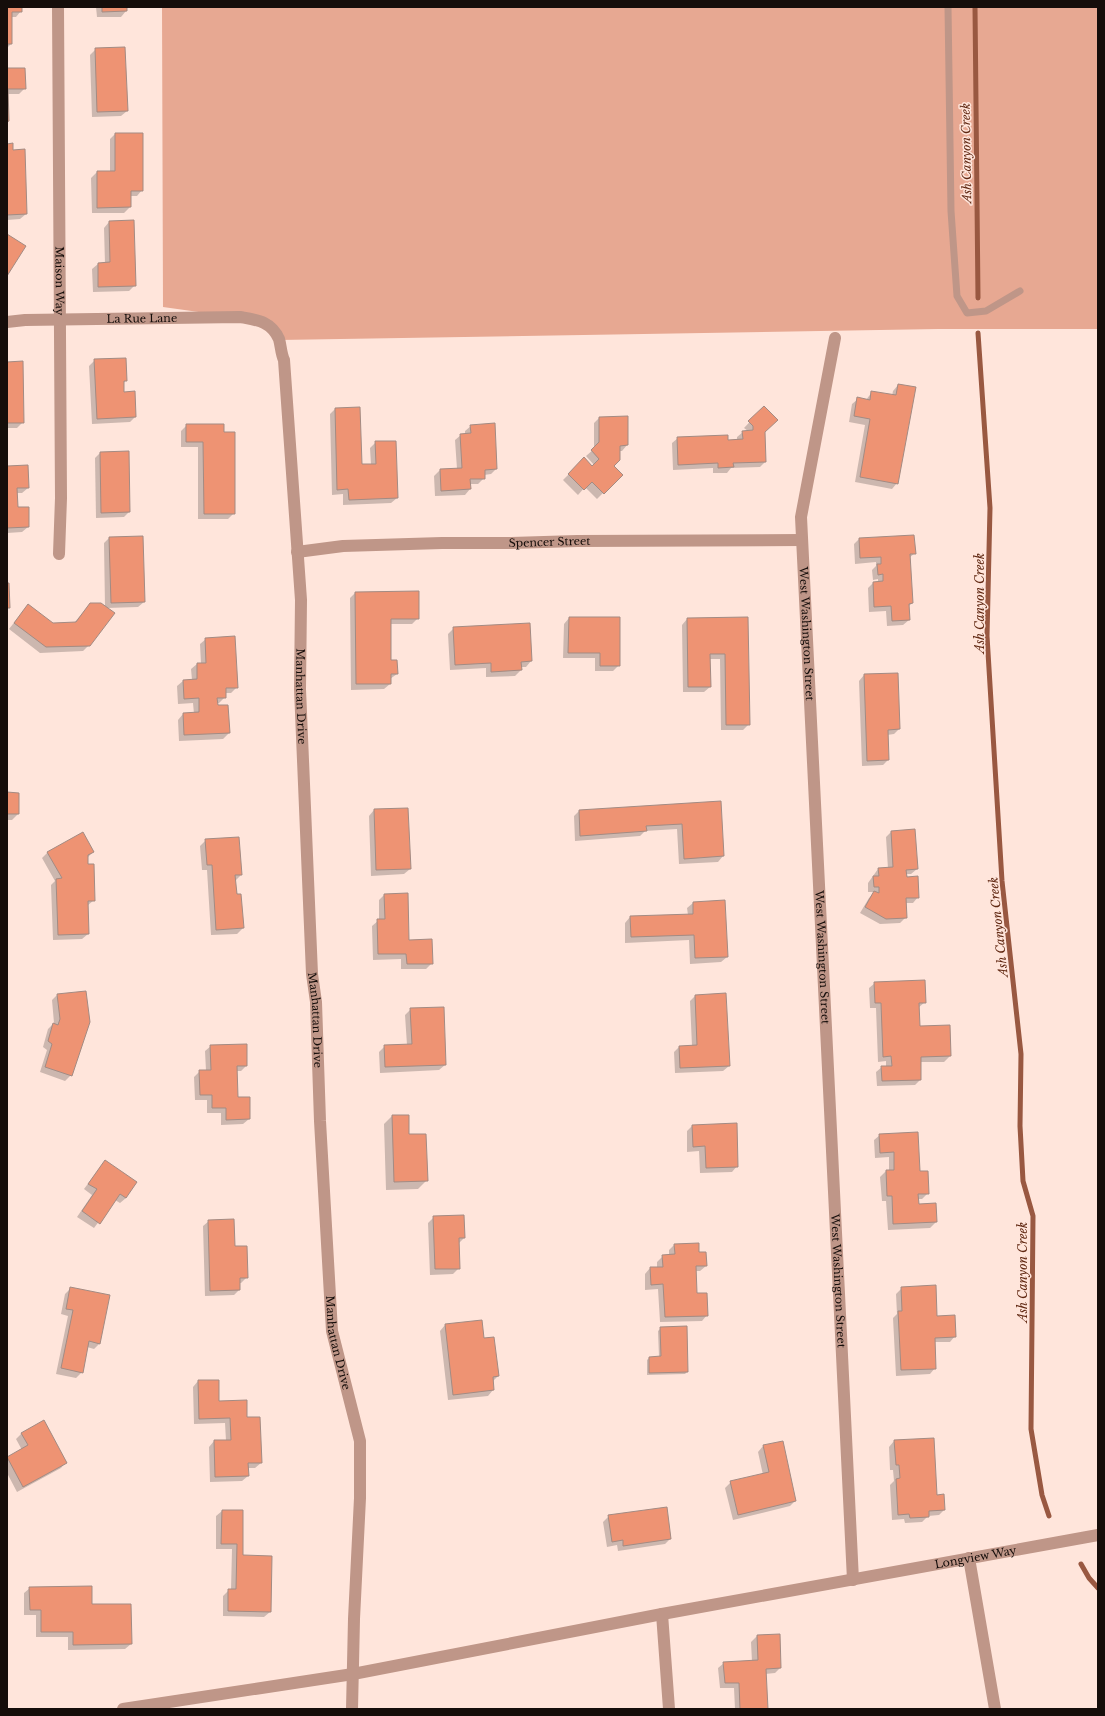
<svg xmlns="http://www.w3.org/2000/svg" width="1105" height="1716" font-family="'Libre Baskerville',serif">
<rect width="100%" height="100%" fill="#ffe5db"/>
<path fill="#e7a892" d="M162,7H1098V329H938L279,340L263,321L163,307Z"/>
<g fill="#0003">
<path d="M7,7H21V11L16,17H11V44L7,48Z"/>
<path d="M96,7H126V11L121,17H97Z"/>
<path d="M96,49L127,111L121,116L92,117L90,55Z"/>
<path d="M7,69L25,88L19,94H7V122Z"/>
<path d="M115,134L142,190L137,196H130V207L124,213H92L91,178L97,172H110V139Z"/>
<path d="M7,145L26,214L20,219L7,220Z"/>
<path d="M109,222L135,285L129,291L93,292L92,269L98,264H105L104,228Z"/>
<path d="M95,360L126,380L123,384V393L135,417L130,422L92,424L89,366Z"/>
<path d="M7,363L23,422L17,428H7Z"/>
<path d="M898,385L897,483L892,489L855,482L865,425L849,422L852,404L858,399L866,400L872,392L892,396L893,391Z"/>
<path d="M764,407L765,462L760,467L731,468L727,473H713V468L673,470L672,443L678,438L737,441V437L743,432L748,431L744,428Z"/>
<path d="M335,409L361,465H371L370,448L376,442L397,498L391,503L343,505V494L332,495L330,414Z"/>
<path d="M599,418L627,445L622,451H619L613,466L621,475L597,499L585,487L578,495L563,480L584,459L592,467L594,465L586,456L594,449V423Z"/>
<path d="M187,425H223L234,513L228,519H198V447H181V431Z"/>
<path d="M471,426L496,469L491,474L484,475V478L478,484H470V489L465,495L435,496L434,476L440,470L457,469L455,440L461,435L465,434V431Z"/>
<path d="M100,453L129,512L124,517L96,518L95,458Z"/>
<path d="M7,467L28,488L22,493H16L17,508L28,527L22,532L7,533Z"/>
<path d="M109,538L144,602L138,607L107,608L89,645L83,651L40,653L9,629L28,605L52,624L74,623L90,604L105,607L104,543Z"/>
<path d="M859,539L915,553L909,558L912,603L908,607L909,620L903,625L887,626L886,611L869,612L868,588L873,583H878V579L873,580L872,570L876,566V562L855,564L854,544Z"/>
<path d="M355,593L418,618L412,624H390V661L397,674L390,679V684L384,689L351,690L350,598Z"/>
<path d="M569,618L619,665L613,671H595V658H563L564,624Z"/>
<path d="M747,618L749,724L743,730H721L720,659H709L710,687L704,692H683L682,625L687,619Z"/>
<path d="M529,624L531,661L526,667H521V670L515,676L486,677V668L450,670L448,634L454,628Z"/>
<path d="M206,639L237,687L231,693H225V697L219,703H217L229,733L223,739L179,741L178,720L183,714H194L193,703L178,704L177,686L183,681L192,680L191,669L197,664H201L200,644Z"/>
<path d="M864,675L899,729L894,734L887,735L888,760L883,765L862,766L859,681Z"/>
<path d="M7,793L18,814L12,820H7Z"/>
<path d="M720,802L723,856L718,862L679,864L677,829L645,831L640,836L575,841L574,816L579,811Z"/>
<path d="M374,810L410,869L404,874L371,876L369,816Z"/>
<path d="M891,832L917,869L911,874H906L918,897L913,903H905L906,917L900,923L880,924L860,913L869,898L875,892H868V883L878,869H888L886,837Z"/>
<path d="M206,840L241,875L235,881L243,928L237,934L211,935L207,870H202L200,846Z"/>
<path d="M48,852H93L87,858L94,900L87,906L88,934L82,939L53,940L51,885L55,881L42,858Z"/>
<path d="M384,895L408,941L432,963L426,969H401V959L373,960L372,926L379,920V900Z"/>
<path d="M693,903L727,957L721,962L690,964L689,940L625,943V923L630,917L688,915L687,908Z"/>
<path d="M875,983L925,1002L918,1008L919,1027L950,1056L944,1062H920V1080L915,1085L877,1086L876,1072L882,1067H886V1061L878,1062L876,1008H870L869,988Z"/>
<path d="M57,995L71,1075L65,1081L40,1072L47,1050L43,1047L48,1029L54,1023L52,1000Z"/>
<path d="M695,996L729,1066L723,1071L675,1073L674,1052L679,1047L692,1046L690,1001Z"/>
<path d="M411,1009L445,1065L439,1070L380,1073L379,1052L385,1046L407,1045L405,1015Z"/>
<path d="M211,1046L246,1066L241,1071H236L237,1098L249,1119L243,1124L221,1125V1113H207V1100H195L194,1077L200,1071H206L205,1051Z"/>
<path d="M392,1116L408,1135L427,1180L418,1189L386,1190L384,1124Z"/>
<path d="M692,1126L737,1166L732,1172L700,1173L699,1151L687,1152V1131Z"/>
<path d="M880,1135L919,1172L928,1193L922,1199H917L918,1205L936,1222L930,1228L888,1230L886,1201H882L880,1177L886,1171H889V1157L875,1158L874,1140Z"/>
<path d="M105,1161L126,1198L120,1203L115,1200L94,1228L77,1217L92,1195L84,1189Z"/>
<path d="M434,1217L464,1238L458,1244L459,1268L453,1274L430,1275L428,1223Z"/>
<path d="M209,1221L234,1247L247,1277L241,1283H239V1290L234,1295L205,1296L203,1226Z"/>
<path d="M674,1245L698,1253L706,1266L700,1271H695L696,1294L707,1315L702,1321L660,1322L658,1289L645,1290V1274L650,1268H657V1262L663,1256H669V1250Z"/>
<path d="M71,1288L100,1343L94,1349L87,1347L82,1372L76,1378L56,1374L68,1316L61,1314L65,1294Z"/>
<path d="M902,1288L936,1317L955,1336L950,1342H934L935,1368L930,1374L896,1376L893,1318L897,1314L896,1294Z"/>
<path d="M481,1321L483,1339L498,1376L492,1382L493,1390L488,1396L448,1400L440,1331L445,1325Z"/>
<path d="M661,1328L687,1372L685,1374L647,1375V1360L649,1358L659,1357L658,1331Z"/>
<path d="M198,1381L218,1402L246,1418L261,1463L255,1468H247L248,1476L242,1481L210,1482L209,1447L214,1441H226L225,1423L194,1424L193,1387Z"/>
<path d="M44,1421L66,1462L61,1468L17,1492L7,1473V1458L22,1450L16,1439L21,1434Z"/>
<path d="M894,1441L936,1496L944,1510L939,1515L928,1516L922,1522L905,1523L904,1519L892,1520L890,1485L894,1481L893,1470H890L889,1447Z"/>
<path d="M763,1446L795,1501L790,1506L733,1520L725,1488L731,1482L763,1475L758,1452Z"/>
<path d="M222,1511H242V1556L270,1612L264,1617L223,1616V1596L229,1590H231L232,1549H216V1516Z"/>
<path d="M609,1516L670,1539L665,1544L618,1551L617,1545L607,1547L603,1522Z"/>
<path d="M30,1588L91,1605L131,1644L125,1649L68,1650V1637H36V1615H24V1593Z"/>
<path d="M779,1635L780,1668L775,1673L765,1674L767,1709H735L734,1688H720L718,1668L724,1663L752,1662L751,1642L757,1636Z"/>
</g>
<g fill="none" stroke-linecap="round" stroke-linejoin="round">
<g stroke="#995841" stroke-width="5">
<path d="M975,7L978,298"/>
<path d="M978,333L990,508L987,636L1002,881L1021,1054L1020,1126L1023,1181L1033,1216L1031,1429L1042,1495L1049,1516"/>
<path d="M1081,1564L1089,1578L1098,1588"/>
</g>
</g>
<g fill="#ee9373" stroke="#a38b83">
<path d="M7,7H22V12H12V44H7Z"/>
<path d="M102,7H127V11L102,12Z"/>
<path d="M125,47L128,111L97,112L95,48Z"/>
<path d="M7,68H25L26,89H8L9,121L7,122Z"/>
<path d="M115,133H143V191H131V207L97,208V171H115Z"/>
<path d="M13,143V150L25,149L27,214L7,215V144Z"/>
<path d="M134,220L136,286L98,287V263L110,262L109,221Z"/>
<path d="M7,234L26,246L7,276Z"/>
<path d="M126,358L127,381H124V392L135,391L136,417L97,419L94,359Z"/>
<path d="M23,361L24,423H7V362Z"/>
<path d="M898,384L916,387L898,484L860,477L870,419L854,416L857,397L870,400L871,391L896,395Z"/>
<path d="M764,406L778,420L765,432L766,462L733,463L734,467L718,468V463L678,465L677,437L728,435V440L743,439L742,431L753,430V426L748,421Z"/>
<path d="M360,407L362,464H376L375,441H396L398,498L349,500L348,489L337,490L335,408Z"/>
<path d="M628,416V445L620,446V460L614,466L623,475L604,494L592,482L584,490L568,474L584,457L592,466L599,459L591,450L599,442V417Z"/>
<path d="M495,423L497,469L485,470V479H470L471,489L441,491L440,469L462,468L460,434L471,433L470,425Z"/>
<path d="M186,424H224V432H235V514H204L203,442H186Z"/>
<path d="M129,451L130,512L101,513L100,452Z"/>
<path d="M28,465L29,488H17L18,507H29V527L7,528V466Z"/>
<path d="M914,535L916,554H910L913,603L909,604L910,620L892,621L891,606L874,607L873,582L883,581V574L878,575L877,564H881V557L860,558L859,538Z"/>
<path d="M143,536L145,602L111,603L109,537Z"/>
<path d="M7,583H9L10,608H7Z"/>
<path d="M419,591V619H391V660H397L398,674H391V684H356L355,592Z"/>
<path d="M90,603H101L115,613L90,646L46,647L14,623L28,604L53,623L76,622Z"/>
<path d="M569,617H620V666H600V653H568Z"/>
<path d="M748,617L750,725H726L725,654H710L711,687H688L687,618Z"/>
<path d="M530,623L532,661L521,662L522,670L491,672V663L455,665L453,627Z"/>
<path d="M235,636L238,688H226V698H217L218,705H228L230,733L184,735L183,713L199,712V698L184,699L183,680L197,679V663H206L205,638Z"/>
<path d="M898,673L900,729L888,730L889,760L867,761L864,674Z"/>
<path d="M7,792L19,793V814H7Z"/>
<path d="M721,801L724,856L684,859L682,824L646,826L647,831L580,836L579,810Z"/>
<path d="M408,808L411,869L376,870L374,809Z"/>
<path d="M915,829L918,869L906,870L907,877L918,876L919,898H906L907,918L886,919L865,907L874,891L879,893V887H874L873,876H879L878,868L893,867L891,831Z"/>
<path d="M83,832L94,852L88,855V864H94L95,901H88L89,934L58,935L56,879L62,878L47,852Z"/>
<path d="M239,837L242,875H235L237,894H241L244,928L216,930L212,865H207L205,839Z"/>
<path d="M408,893L409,940L432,939L433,964H407L406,954H378L377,919H385L384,894Z"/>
<path d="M725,900L728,957L695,958L694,935L631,937L630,916L693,914V902Z"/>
<path d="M925,980L926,1003H919L920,1026L950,1025L951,1056L921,1057V1080L882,1081L881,1066H892L891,1056L883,1057L881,1003H875L874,982Z"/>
<path d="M86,991L90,1022L72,1076L45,1067L52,1044L48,1041L53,1023L58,1025L60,1019L57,994Z"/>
<path d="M726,993L730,1066L680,1068L679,1046L697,1045L695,995Z"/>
<path d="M444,1007L446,1065L385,1067L384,1045L412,1044L410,1008Z"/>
<path d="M247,1044V1066H237L238,1097H250V1119L226,1120V1108H212V1095H200L199,1070H211L210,1045Z"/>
<path d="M392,1115H409V1134H426L428,1181L394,1182Z"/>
<path d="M737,1123L738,1167L706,1168L705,1146L693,1147L692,1125Z"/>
<path d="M918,1132L920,1171H928L929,1194H918L919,1204L936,1203L937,1222L893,1224L892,1196H887L886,1170H894V1152L880,1153L879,1134Z"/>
<path d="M105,1160L137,1182L126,1198L120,1194L100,1224L82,1211L97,1189L88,1184Z"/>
<path d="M464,1215L465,1238H459L460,1269H435L433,1216Z"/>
<path d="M234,1219L235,1246H247L248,1278H240V1290L210,1291L208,1220Z"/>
<path d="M699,1243V1252H706L707,1266H696L697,1293H707L708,1316L665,1317L663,1284L651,1285L650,1267H663L662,1255L675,1254L674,1244Z"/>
<path d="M936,1285L937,1316L955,1315L956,1337L935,1338L936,1369L901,1370L898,1311H902L901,1287Z"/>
<path d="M70,1287L110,1295L100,1344L89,1341L83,1373L61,1368L73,1310L66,1309Z"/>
<path d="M482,1320L484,1338L494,1337L499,1376L493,1377L494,1390L453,1395L445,1324Z"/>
<path d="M687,1326L688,1372L649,1373V1357L661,1356L660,1327Z"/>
<path d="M198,1380H219V1401L247,1400V1417H260L262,1463H248L249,1476L215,1477L214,1440H231L230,1418L199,1419Z"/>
<path d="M44,1420L67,1463L23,1487L7,1457L28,1445L21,1433Z"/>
<path d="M934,1438L937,1495L944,1494L945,1510L929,1511V1517L910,1518L909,1514L898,1515L896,1479L900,1478L899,1465H896L894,1440Z"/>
<path d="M783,1441L796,1501L738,1515L730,1481L769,1472L763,1445Z"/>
<path d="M667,1507L671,1539L623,1546V1540L612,1542L608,1515Z"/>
<path d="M222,1510H243V1555L272,1556L271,1612L228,1611V1589H236L237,1544H221Z"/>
<path d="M92,1586V1604H131L132,1644L73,1645V1632H41V1610H30L29,1587Z"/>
<path d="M780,1634L781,1668L766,1669L768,1709H740L739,1683H725L723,1662L758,1660L757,1635Z"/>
</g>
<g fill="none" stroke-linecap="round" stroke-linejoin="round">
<path stroke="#bf9688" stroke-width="7" d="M948,7L951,211L957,296L967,313L986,311L1020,291"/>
<g stroke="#bf9688" stroke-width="12">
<path id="s1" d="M58,7L61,498L59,554"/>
<path id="s2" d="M7,322L25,320L240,317C257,320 271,321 279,339C281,346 281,354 284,360L301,600L300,689L312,974L316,1002L320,1121L332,1331L360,1441V1498L354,1619L352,1709"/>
<path id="s3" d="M835,338L801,517L853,1580"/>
<path id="s4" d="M297,552L343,546L442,543H511L577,541L802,540"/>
<path d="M969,1558L995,1709"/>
<path d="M662,1614L669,1709"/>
</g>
<path stroke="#bf9688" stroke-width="12" id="s5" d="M123,1709L353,1674L662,1614L1098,1535"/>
</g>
<g text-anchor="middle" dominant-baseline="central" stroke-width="3" stroke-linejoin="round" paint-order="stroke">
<g font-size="11" fill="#150d0a" stroke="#ffe5db">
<text stroke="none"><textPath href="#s1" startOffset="274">Maison Way</textPath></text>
<text stroke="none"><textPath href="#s2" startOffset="135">La Rue Lane</textPath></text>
<text stroke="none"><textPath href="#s4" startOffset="253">Spencer Street</textPath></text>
<text stroke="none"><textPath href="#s3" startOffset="299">West Washington Street</textPath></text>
<text stroke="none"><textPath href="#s2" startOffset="639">Manhattan Drive</textPath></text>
<text stroke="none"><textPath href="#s3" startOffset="623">West Washington Street</textPath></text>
<text stroke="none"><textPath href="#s2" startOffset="963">Manhattan Drive</textPath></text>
<text stroke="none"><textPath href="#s3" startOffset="947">West Washington Street</textPath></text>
<text stroke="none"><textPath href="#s2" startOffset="1287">Manhattan Drive</textPath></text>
<text stroke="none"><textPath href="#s5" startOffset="866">Longview Way</textPath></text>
</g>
<g font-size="12" font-style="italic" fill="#602711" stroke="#ffe5db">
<text transform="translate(966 153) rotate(-91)">Ash Canyon Creek</text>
<text transform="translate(979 603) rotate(-90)">Ash Canyon Creek</text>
<text transform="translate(998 927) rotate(-96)">Ash Canyon Creek</text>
<text transform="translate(1022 1272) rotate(-90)">Ash Canyon Creek</text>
</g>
</g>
<rect width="1105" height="1716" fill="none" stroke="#150d0a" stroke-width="16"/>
</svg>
